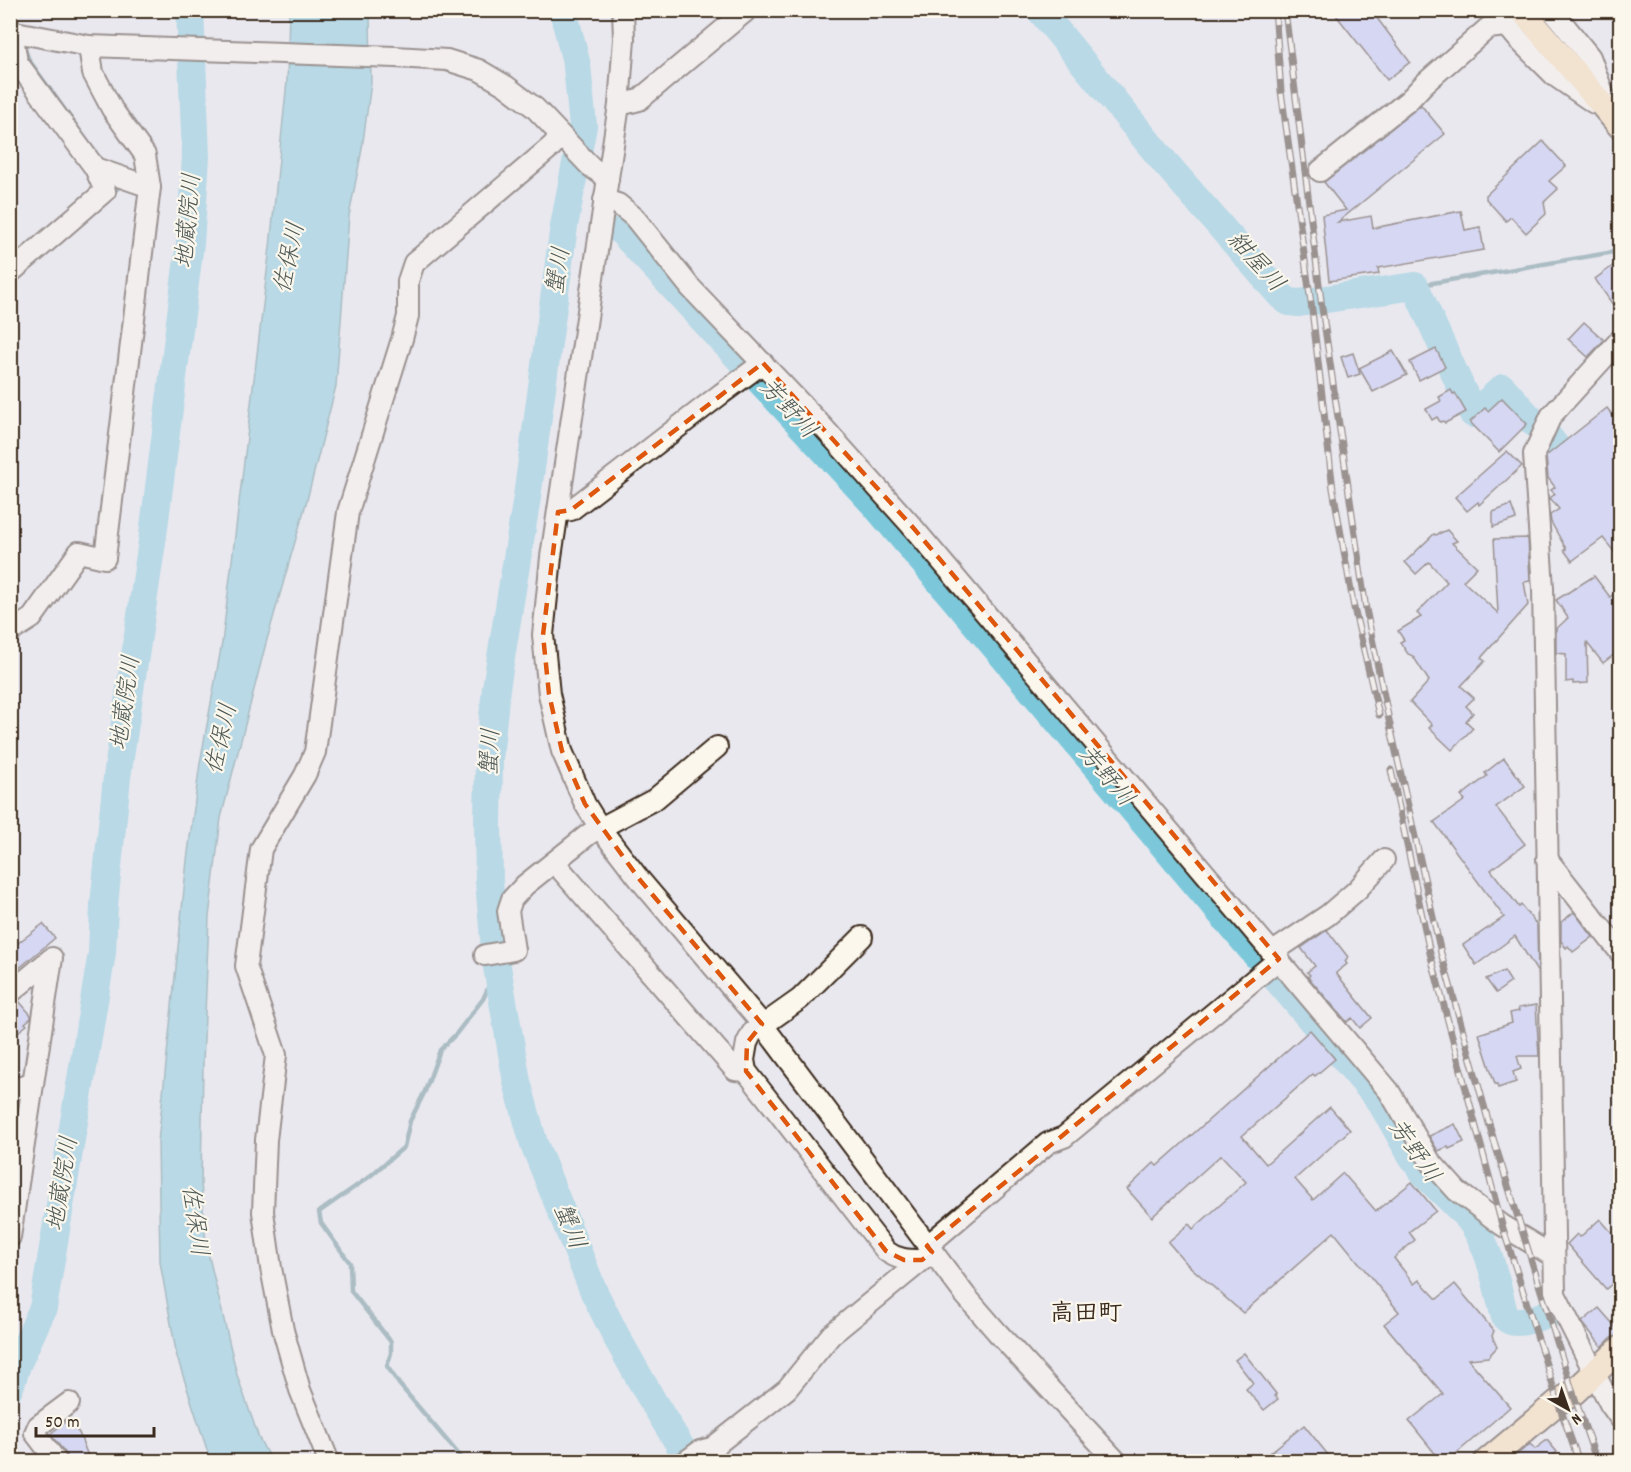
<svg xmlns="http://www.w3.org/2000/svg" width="1631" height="1472" font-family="Dekko,'Klee One',sans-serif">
<rect width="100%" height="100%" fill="#e9e8ef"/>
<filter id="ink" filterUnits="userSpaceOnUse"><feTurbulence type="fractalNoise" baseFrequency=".0167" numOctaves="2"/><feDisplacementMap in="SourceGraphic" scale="12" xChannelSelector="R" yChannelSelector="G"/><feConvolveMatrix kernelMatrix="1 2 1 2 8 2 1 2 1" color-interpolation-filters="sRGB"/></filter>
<g filter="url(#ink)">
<path fill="#7bc8da" stroke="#61898f" stroke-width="1.5" d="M289,11H370L371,83L362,149L349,216L336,386L307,500L266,643L221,818L209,917L203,1064L201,1183L206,1244L237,1375L259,1438L271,1461L211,1462L177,1357L160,1262L158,1142L187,860L200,763L222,643L270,247L287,81Z"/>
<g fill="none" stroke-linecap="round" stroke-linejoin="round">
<g stroke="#61898f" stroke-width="4.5">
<path d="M12,10L18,27"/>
<path d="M23,44L29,60L103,163"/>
<path d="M110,195L118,188L113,181"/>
<path d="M1415,286L1620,251"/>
<path d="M465,1462L399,1384L387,1366L391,1353V1342L351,1291L350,1263L321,1223L319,1212L369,1177L404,1147L410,1121L425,1091L440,1050L456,1034L483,999L497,969"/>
</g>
<g stroke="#7bc8da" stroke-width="28">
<path d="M563,10L577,66L583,126L564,226L527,497L496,688L489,758L488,824L489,881L496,961L517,1082L534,1144L594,1292L617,1338L652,1400L690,1462"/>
<path d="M1040,10L1161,158L1281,296L1289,302L1299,303L1415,286L1473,414L1503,388L1534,423"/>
<path d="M621,231L874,504L1375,1095C1392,1117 1402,1143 1418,1165C1432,1185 1453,1200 1469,1219C1490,1245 1496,1284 1505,1317C1516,1329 1539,1316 1553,1312"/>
<path d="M1550,439L1620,528"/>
<path d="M10,1387L17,1365L43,1308L102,953L104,905L117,777L153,535L190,243L196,157L190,10"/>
</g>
</g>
<g fill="#bec4f6" stroke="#3b2a1e" stroke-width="1.5">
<path d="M1332,10H1371L1410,62L1387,80Z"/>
<path d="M1421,105L1445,134L1338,222L1371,216L1373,228L1461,211L1465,230L1480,227L1484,250L1378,268L1379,274L1329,281L1322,215L1346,210L1324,182Z"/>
<path d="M1543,141L1566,166L1549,181L1558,189L1544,202L1546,214L1526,233L1511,217L1506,221L1486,199V195Z"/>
<path d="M1614,265L1620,274V315L1595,279Z"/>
<path d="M1584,322L1604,340L1588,357L1568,339Z"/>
<path d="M1436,349L1445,367L1419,380L1410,362Z"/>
<path d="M1393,351L1407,375L1373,392L1359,368Z"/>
<path d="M1353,353L1360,374L1348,378L1341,357Z"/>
<path d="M1451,390L1453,394L1455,393L1466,412L1445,423L1443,421L1440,422L1437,417L1432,420L1426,409L1441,401L1439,397Z"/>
<path d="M1502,398L1527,424L1499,452L1470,422L1485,408L1488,411Z"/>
<path d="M1607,408L1620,425V559L1603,538L1572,561L1564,550L1566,549L1551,522L1550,515L1559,509L1550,498L1555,494L1551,490L1555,487L1548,478L1546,456Z"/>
<path d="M1507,451L1522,466L1479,505L1478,502L1467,511L1455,497Z"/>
<path d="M1511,505L1516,519L1493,527V512Z"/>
<path d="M1447,530L1457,541L1452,543L1477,567L1463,581L1498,613L1494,539L1528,538L1530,581L1524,582L1528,605L1481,658L1485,661L1461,686L1474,698L1466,706L1473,713L1466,721L1473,728L1452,750L1429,728L1432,725L1410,702L1429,681L1413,656L1408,654L1400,642L1404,640L1398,631L1421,617L1417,613L1447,582L1429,562L1416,574L1405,562L1434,534L1436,535Z"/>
<path d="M1594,576L1610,597L1620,589V650L1603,663L1587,643L1588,683L1573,684V681L1566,682V654L1556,653V629L1568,618L1556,600Z"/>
<path d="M1504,758L1525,786L1496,807L1525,844L1491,870L1519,907L1521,905L1537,925L1538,973L1515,936L1476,965L1463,945L1504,917L1434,822L1465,800L1461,796L1487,776L1485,773Z"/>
<path d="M1574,912L1593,937L1573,952L1568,946L1566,948L1561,941V922Z"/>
<path d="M43,924L55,938L17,970L10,962V949Z"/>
<path d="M1327,930L1348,957L1345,961L1347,964L1336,973L1372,1018L1360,1028L1352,1018L1347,1022L1308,977L1310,975L1307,972L1315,966L1301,948Z"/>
<path d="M1504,971L1511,982L1496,993L1486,979Z"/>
<path d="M19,1001L31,1015V1018L25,1023L27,1025L10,1038V1006Z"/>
<path d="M1536,1005L1539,1056H1517L1521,1069L1513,1072L1516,1082L1498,1088L1497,1084H1495L1479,1034L1512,1023L1510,1013L1519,1011L1518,1008Z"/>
<path d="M1310,1030L1335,1059L1315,1076L1313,1074L1242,1136L1266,1164L1330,1107L1350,1130L1295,1179L1313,1200L1343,1173L1376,1211L1412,1182L1436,1211L1409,1232L1415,1240L1394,1258L1414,1284L1419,1280L1437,1299L1455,1284L1494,1331L1492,1336L1497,1347L1488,1357L1468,1359L1510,1407L1450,1459L1447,1455L1441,1461L1409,1421L1443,1394L1384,1324L1399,1312L1334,1232L1243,1313L1187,1264L1168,1242L1189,1224L1193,1229L1246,1182L1221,1155L1152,1217L1127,1189L1154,1163L1157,1166Z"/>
<path d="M1455,1124L1464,1142L1449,1149L1448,1147L1438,1151L1429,1136Z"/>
<path d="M1600,1219L1620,1242V1292L1613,1283L1606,1289L1567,1244L1577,1234L1580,1237Z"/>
<path d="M1599,1308L1620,1332V1335L1611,1338L1602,1347L1582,1322Z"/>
<path d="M1244,1353L1277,1395L1275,1396L1278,1399L1264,1410L1246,1389L1253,1383L1235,1360Z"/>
<path d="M68,1420L79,1433L90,1461H69L67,1455L50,1434Z"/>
<path d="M1304,1425L1333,1461H1260Z"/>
<path d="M1547,1440L1557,1452L1552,1456L1557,1461H1509L1530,1444L1535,1449Z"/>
</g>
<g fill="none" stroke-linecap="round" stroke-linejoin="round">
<defs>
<g id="minor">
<path d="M623,10L624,39L619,105L551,557L543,635L549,694L562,751L585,804L600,828L640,880L762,1024L965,1295L997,1332L1117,1462"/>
<path d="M1494,10L1519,40L1555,76L1594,103"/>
<path d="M1552,10L1590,57L1608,107"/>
<path d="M10,31L89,46L395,57L447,60L479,70L506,86L535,108L590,166L608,179"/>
<path d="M12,31L17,62L95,168L150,187"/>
<path d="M619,105L639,100L747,10"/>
<path d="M1320,171L1409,100L1424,84L1488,28L1507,26"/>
<path d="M604,200L618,204L634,217L690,287L822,426L910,524L1389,1091L1430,1161L1457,1191L1502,1225L1553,1256"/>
<path d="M10,273L105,191L95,168"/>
<path d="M1620,340L1551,416L1534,454L1543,588L1555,1294L1610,1404L1620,1418"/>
<path d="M558,512L571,510L721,394L763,363"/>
<path d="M10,632L32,618L79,552L105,558L150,187L145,155L112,109L93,73L89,46"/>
<path d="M1547,859L1620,952"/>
<path d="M555,863L735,1070L746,1071"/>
<path d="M862,937L800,999L752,1033L747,1043L744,1060L746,1071L886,1251C898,1260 907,1260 922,1260"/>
<path d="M1273,952L1328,915L1357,890L1384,860"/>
<path d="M485,955L514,950L508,911L512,899L525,885L589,834L655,799L717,747"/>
<path d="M10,993L52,958L10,1237"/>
<path d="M10,1091L33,1082"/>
<path d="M927,1246L1048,1143L1064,1137L1279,959"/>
<path d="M57,1462L35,1433L38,1426L69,1403"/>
<path d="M329,1462L300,1390L283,1330L271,1268L263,1212L266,1140L276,1055L246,966L261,849L305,775L315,752L348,512L402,339L408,316V281L414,263L552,146L560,136"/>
<path d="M685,1462L700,1451L712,1448L787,1389L831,1335L925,1258"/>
</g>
<g id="major">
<path d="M1522,10L1620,126"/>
<path d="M1486,1462L1558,1402L1573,1393L1620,1349"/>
</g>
</defs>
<use href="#minor" stroke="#3b2a1e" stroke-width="24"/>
<use href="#major" stroke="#3b2a1e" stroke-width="28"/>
<use href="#minor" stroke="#fbf7ec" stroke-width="20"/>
<use href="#major" stroke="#fddcac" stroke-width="24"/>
<defs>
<g id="rail">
<path d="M1275,10L1281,91L1312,310L1333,489L1354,608L1379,715"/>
<path d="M1285,10L1322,308L1366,609L1390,725L1441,953L1494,1141L1573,1393L1597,1462"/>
<path d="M1391,770L1430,953L1502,1225L1558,1402L1579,1462"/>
</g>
</defs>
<use href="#rail" stroke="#3b2a1e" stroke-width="7"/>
<use href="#rail" stroke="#fbf7ec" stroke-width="4.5" stroke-dasharray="14" stroke-linecap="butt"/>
</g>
</g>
<path d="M0 0H1631V1472H0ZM763,363L910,524L1279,959L927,1246L932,1252L922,1260H904L886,1251L746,1071L747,1043L762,1024L640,880L585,804L562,751L549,694L543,635L558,512L571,510Z" fill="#e9e8ef" fill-opacity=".55" fill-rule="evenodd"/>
<path fill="none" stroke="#df570d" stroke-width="4.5" stroke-dasharray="12 8" stroke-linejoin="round" d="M763,363L910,524L1279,959L927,1246L932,1252L922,1260H904L886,1251L746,1071L747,1043L762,1024L640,880L585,804L562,751L549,694L543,635L558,512L571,510Z"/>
<g text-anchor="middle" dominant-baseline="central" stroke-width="4.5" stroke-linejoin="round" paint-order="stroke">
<g font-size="24" font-style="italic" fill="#4e5956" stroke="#fbf7ec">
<text transform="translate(190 221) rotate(-85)">地蔵院川</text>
<text transform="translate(291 258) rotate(-78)">佐保川</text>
<text transform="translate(1255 263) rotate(48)">紺屋川</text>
<text transform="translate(560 271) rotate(-81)">蟹川</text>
<text transform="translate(787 410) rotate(47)">芳野川</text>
<text transform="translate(127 703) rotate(-82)">地蔵院川</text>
<text transform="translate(223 739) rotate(-77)">佐保川</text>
<text transform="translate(492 752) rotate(-87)">蟹川</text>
<text transform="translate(1105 777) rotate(50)">芳野川</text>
<text transform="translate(1413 1152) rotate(55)">芳野川</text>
<text transform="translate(64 1184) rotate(-81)">地蔵院川</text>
<text transform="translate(193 1221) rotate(82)">佐保川</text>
<text transform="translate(568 1227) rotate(68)">蟹川</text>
</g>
<g font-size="24" font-weight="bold" fill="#3b2a1e" stroke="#fbf7ec">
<text x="1086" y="1315">高田町</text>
</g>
</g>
<rect width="1631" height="1472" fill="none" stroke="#fbf7ec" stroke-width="36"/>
<rect x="18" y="18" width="1595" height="1436" fill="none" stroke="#3b2a1e" stroke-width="2" filter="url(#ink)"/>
<g transform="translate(1568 1409) rotate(140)" stroke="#fbf7ec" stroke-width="4.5" paint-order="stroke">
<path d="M0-4.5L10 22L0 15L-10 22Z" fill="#3b2a1e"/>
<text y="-9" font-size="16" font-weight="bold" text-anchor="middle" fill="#3b2a1e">N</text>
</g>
<path d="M36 1427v9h118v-9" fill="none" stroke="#3b2a1e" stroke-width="3"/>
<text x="45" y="1427" font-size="18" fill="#3b2a1e" stroke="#fbf7ec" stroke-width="4.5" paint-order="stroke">50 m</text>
</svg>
